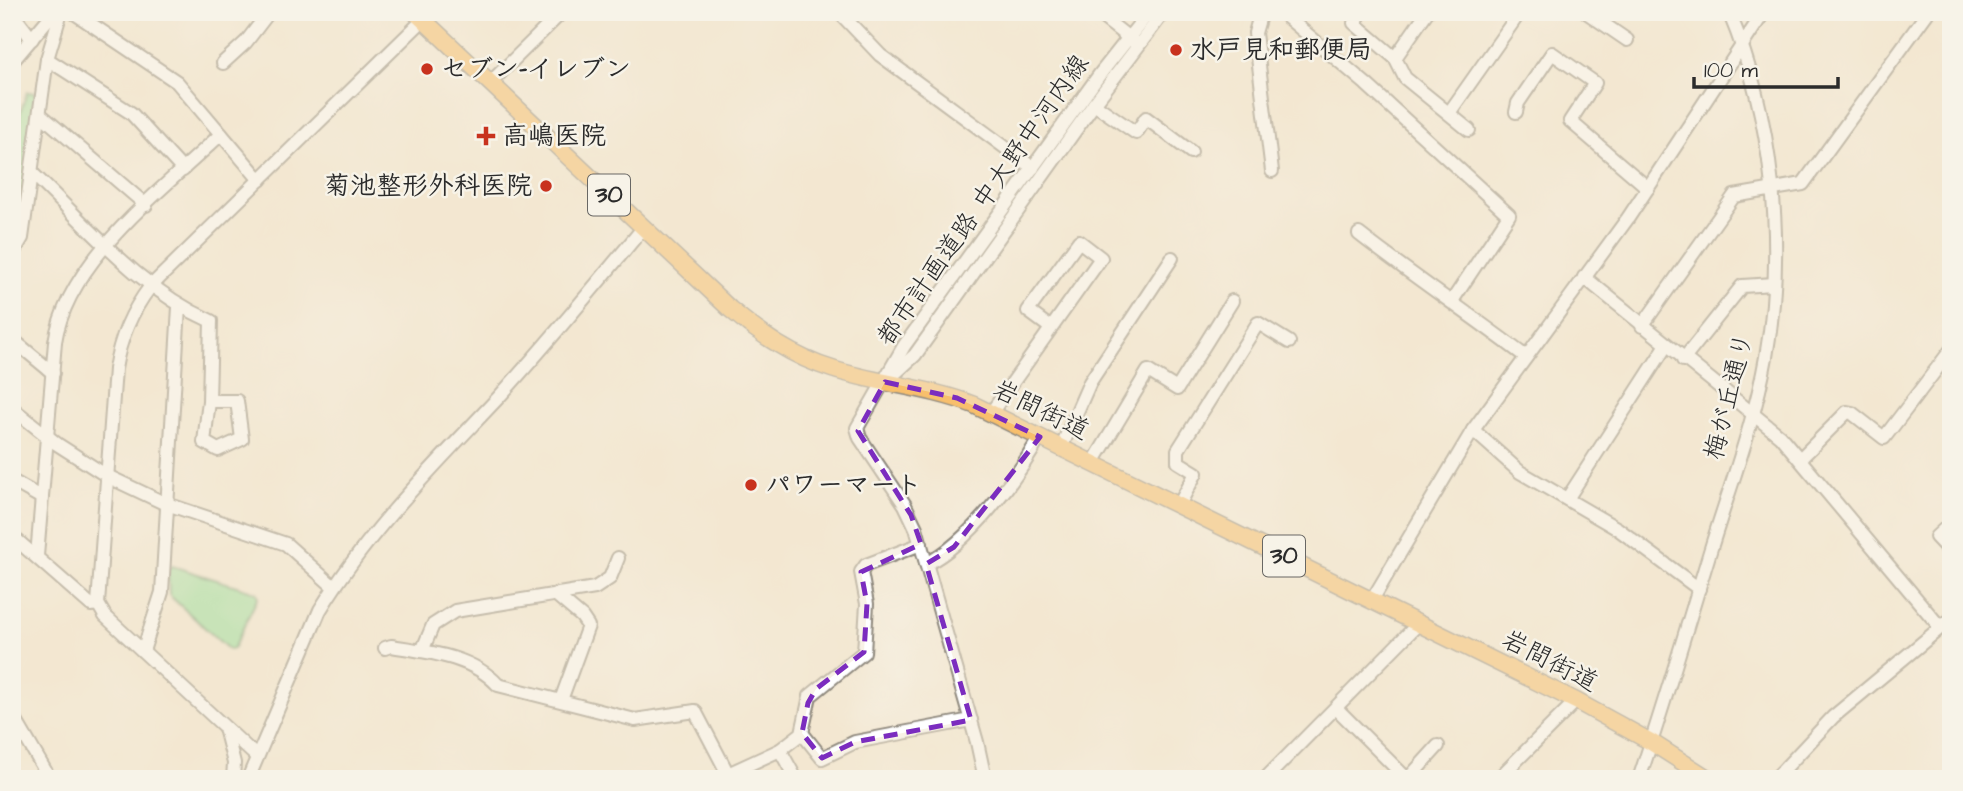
<svg xmlns="http://www.w3.org/2000/svg" width="1963" height="791" font-family="'Architects Daughter','Klee One',sans-serif">
<rect width="100%" height="100%" fill="#f7f3e8"/>
<filter id="ink" filterUnits="userSpaceOnUse"><feTurbulence type="fractalNoise" baseFrequency=".0143" numOctaves="2"/><feDisplacementMap in="SourceGraphic" scale="14" xChannelSelector="R" yChannelSelector="G"/><feConvolveMatrix kernelMatrix="1 2 1 2 8 2 1 2 1" color-interpolation-filters="sRGB"/></filter>
<filter id="wash" filterUnits="userSpaceOnUse"><feTurbulence type="fractalNoise" baseFrequency=".00686" numOctaves="4" result="noise"/><feDisplacementMap in="SourceGraphic" scale="28" xChannelSelector="R" yChannelSelector="G"/><feGaussianBlur stdDeviation="1.57" result="paint"/><feColorMatrix in="noise" values="0 0 0 0 0 0 0 0 0 0 0 0 0 0 0 0 0 1.4 0 .05"/><feComposite in="paint" operator="in"/></filter>
<g filter="url(#wash)">
<rect width="100%" height="100%" fill="#f3e7d1"/>
<g fill="#94de99" stroke="#608462" stroke-width="2">
<path d="M27,92L37,93L18,234L12,245V137Z"/>
<path d="M172,566L256,592L258,597L233,649L229,650L169,595L168,568Z"/>
</g>
</g>
<g filter="url(#ink)">
<g fill="none" stroke-linecap="round" stroke-linejoin="round">
<defs>
<g id="minor">
<path d="M73,12L177,82L260,180"/>
<path d="M839,12L880,55L1033,168"/>
<path d="M1096,12L1134,42"/>
<path d="M1261,12L1255,33L1272,171"/>
<path d="M1281,12L1366,84L1509,215L1452,301"/>
<path d="M1362,12L1354,23L1395,58L1405,78L1469,130"/>
<path d="M1586,12L1627,40"/>
<path d="M12,13L32,39"/>
<path d="M1395,58L1427,12"/>
<path d="M47,59L131,113L183,170"/>
<path d="M12,62L54,12"/>
<path d="M223,63L246,42L269,12"/>
<path d="M490,83L562,12"/>
<path d="M1094,104L1136,133L1146,118L1191,152"/>
<path d="M1516,112L1518,103L1552,53L1595,83L1570,121L1648,188"/>
<path d="M1449,113L1520,12"/>
<path d="M40,114L146,205"/>
<path d="M32,173C90,228 138,288 211,321L209,401L204,442L218,450L242,439L237,401H209"/>
<path d="M1359,234C1414,277 1471,315 1526,357"/>
<path d="M12,255L22,238L47,59L61,12"/>
<path d="M1584,277L1780,436L1940,627"/>
<path d="M1642,326L1734,196L1803,184L1928,12"/>
<path d="M12,339L53,373"/>
<path d="M1683,360L1742,286L1774,284"/>
<path d="M891,377L915,355L1094,104L1164,12"/>
<path d="M12,408L57,444L107,476L164,503L286,544L334,587"/>
<path d="M991,413L1101,258L1079,241L1028,311L1051,328"/>
<path d="M1473,430L1520,472L1618,529L1699,589"/>
<path d="M1061,448L1090,382L1172,258"/>
<path d="M1800,459L1847,412L1852,413L1884,438L1951,350"/>
<path d="M1093,463L1148,371L1177,389L1232,301"/>
<path d="M12,481L42,498"/>
<path d="M1567,499L1666,346"/>
<path d="M1179,505L1196,473L1178,462V450L1258,323L1289,342"/>
<path d="M1951,523L1936,537L1951,553"/>
<path d="M12,536L91,605L98,604"/>
<path d="M37,556L55,342C67,260 164,189 221,134"/>
<path d="M926,564C969,543 1017,478 1040,437"/>
<path d="M556,595L582,617L588,626L561,700"/>
<path d="M1372,600L1473,430L1628,218L1764,12"/>
<path d="M385,648L391,646C428,652 472,656 498,685L635,720L695,711L728,774"/>
<path d="M143,651L162,592L179,307"/>
<path d="M422,651L433,625L455,611L595,588L610,578L618,558"/>
<path d="M1337,709L1407,779"/>
<path d="M12,714L50,779"/>
<path d="M225,728L234,763L233,779"/>
<path d="M802,733L822,758L855,742L971,720"/>
<path d="M780,750L796,779"/>
<path d="M257,757L105,616L98,604L115,369C120,338 131,312 150,287L423,20"/>
<path d="M248,779L320,610C369,530 434,466 498,398C548,343 596,285 643,228"/>
<path d="M717,779L780,750L802,733L810,696L864,652L867,604L861,572L866,565L921,544"/>
<path d="M985,779L977,742L916,528L905,505L860,438L857,428L904,346L1100,74L1149,12"/>
<path d="M1265,779L1419,623"/>
<path d="M1408,779L1438,746"/>
<path d="M1498,779L1576,701"/>
<path d="M1639,779C1665,702 1688,623 1712,545C1731,484 1755,420 1766,357C1786,244 1773,117 1729,12"/>
<path d="M1775,779L1833,717L1951,619"/>
</g>
<path id="major" d="M415,12L730,309C761,335 793,357 832,369C879,384 928,387 974,405L1576,701L1651,742L1709,779"/>
</defs>
<use href="#minor" stroke="#8f897e" stroke-width="16"/>
<use href="#major" stroke="#8f897e" stroke-width="19"/>
<use href="#minor" stroke="#fff" stroke-width="12"/>
<use href="#major" stroke="#f8bf6c" stroke-width="16"/>
</g>
</g>
<path d="M0 0H1963V791H0ZM885,382L957,398L1040,437L954,547L926,564L971,720L855,742L822,758L802,733L808,703L816,689L864,652L867,604L861,572L921,544L911,515L858,431Z" fill="#f3e7d1" fill-opacity=".55" fill-rule="evenodd"/>
<path fill="none" stroke="#7b2cbf" stroke-width="5" stroke-dasharray="14 9" stroke-linejoin="round" d="M885,382L957,398L1040,437L954,547L926,564L971,720L855,742L822,758L802,733L808,703L816,689L864,652L867,604L861,572L921,544L911,515L858,431Z"/>
<g fill="#c8321e" stroke="#f7f3e8" stroke-width="2.5">
<circle cx="1176" cy="50" r="7"/>
<circle cx="427" cy="69" r="7"/>
<path d="M482.5 125.5h7v7h7v7h-7v7h-7v-7h-7v-7h7z"/>
<circle cx="546" cy="186" r="7"/>
<circle cx="751" cy="485" r="7"/>
</g>
<g text-anchor="middle" dominant-baseline="central" stroke-width="5" stroke-linejoin="round" paint-order="stroke">
<g fill="#f7f3e8" stroke="#686764" stroke-width="2">
<rect x="588" y="174.5" width="42" height="41" rx="5"/>
<rect x="1263" y="535.5" width="42" height="41" rx="5"/>
</g>
<g font-size="24" font-weight="bold" fill="#2b2b2b">
<text x="609" y="195">30</text>
<text x="1284" y="556">30</text>
</g>
<g font-size="26" font-weight="bold" fill="#2b2b2b" stroke="#f7f3e8" text-anchor="start">
<text x="1190" y="50">水戸見和郵便局</text>
<text x="441" y="69">セブン-イレブン</text>
<text x="502" y="136">高嶋医院</text>
<text x="532" y="186" text-anchor="end">菊池整形外科医院</text>
<text x="765" y="485">パワーマート</text>
</g>
<g font-size="26" fill="#2b2b2b" stroke="#f7f3e8">
<text transform="translate(983 200) rotate(-55)">都市計画道路 中大野中河内線</text>
<text transform="translate(1729 396) rotate(-76)">梅が丘通り</text>
<text transform="translate(1041 410) rotate(26)">岩間街道</text>
<text transform="translate(1550 661) rotate(27)">岩間街道</text>
</g>
</g>
<rect width="1963" height="791" fill="none" stroke="#f7f3e8" stroke-width="42"/>
<path d="M1694 77v10h144v-10" fill="none" stroke="#2b2b2b" stroke-width="3.5"/>
<text x="1704" y="77" font-size="21" fill="#2b2b2b" stroke="#f7f3e8" stroke-width="5" paint-order="stroke">100 m</text>
</svg>
